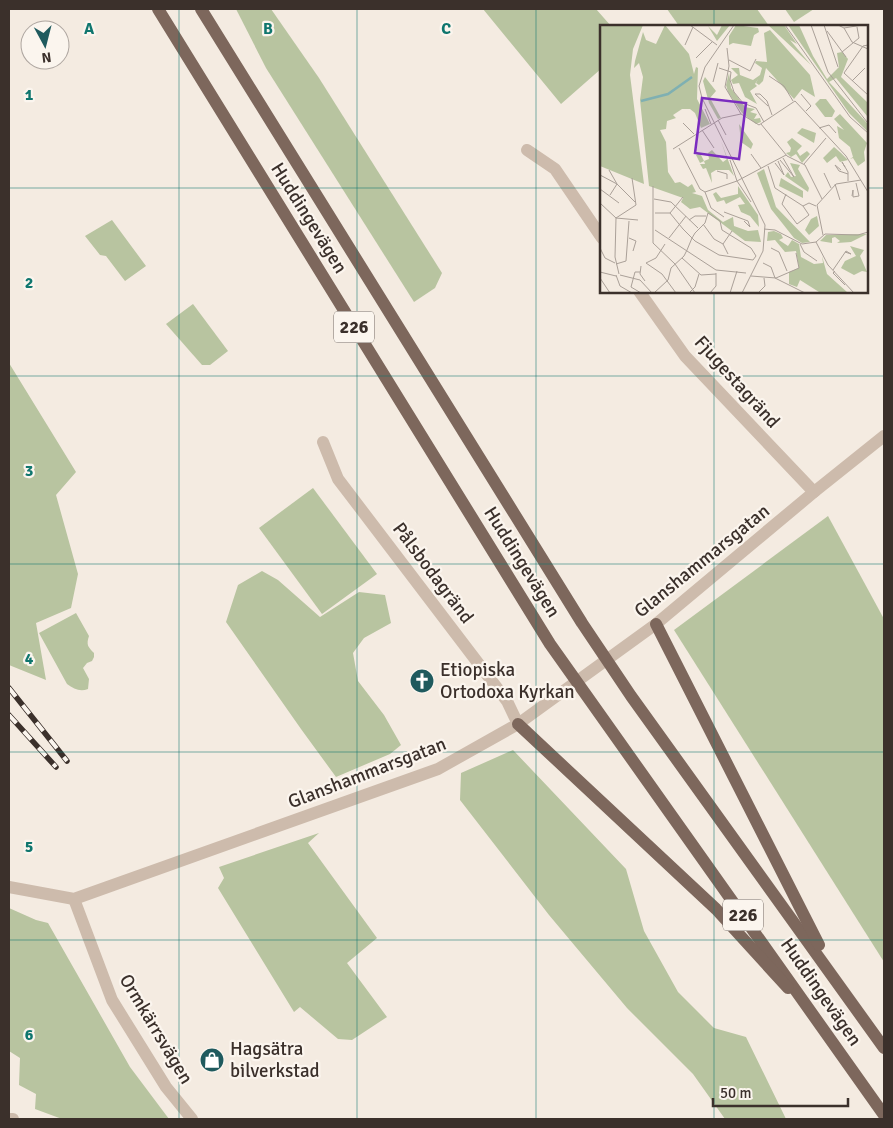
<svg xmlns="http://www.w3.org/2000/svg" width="893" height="1128" font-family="Signika,sans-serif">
<rect width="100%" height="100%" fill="#f4ebe1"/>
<g fill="#b8c4a0">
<path d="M236,9H271L319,78L442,273L435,288L414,302L266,68Z"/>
<path d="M483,9H596L611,26H602V68L561,104Z"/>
<path d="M667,9H757L769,26H679Z"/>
<path d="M785,9H814L794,22Z"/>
<path d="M112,220L146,266L125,281L106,256L100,255L85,236Z"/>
<path d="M193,304L228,351L210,365H202L166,324Z"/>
<path d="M9,363L76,472L56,495L78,574L71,608L36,623L46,680L9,665Z"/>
<path d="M313,488L377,574L322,614L259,528Z"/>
<path d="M828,516L884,619V962L674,630Z"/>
<path d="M262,571L278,580L320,617L359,592L385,595L391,623L364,638L353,653L358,681L384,715L401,745L390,754L336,777L301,729L226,622L238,585Z"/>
<path d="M76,613L89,636C86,645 88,647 94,653V657L92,661L87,663L83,668L89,679L88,689C80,692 74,689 67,684L39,633Z"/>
<path d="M513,750L626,869L644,931L678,992L714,1028L746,1037L786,1119H725L693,1074L627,1008L549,915L460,800L461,773Z"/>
<path d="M319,833L308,843L377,938L347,963L387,1017L352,1040L338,1039L300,1007L294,1012L218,888L224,878L219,867Z"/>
<path d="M9,908L36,920L48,923L130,1067L169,1119H62L35,1109L36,1094L19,1085L20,1058L9,1051Z"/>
</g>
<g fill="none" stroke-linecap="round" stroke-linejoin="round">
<g stroke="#cdbbac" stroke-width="12">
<path d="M527,150L555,169L602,238"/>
<path d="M639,291L685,356L814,492"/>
<path d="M323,442L338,479L507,701L518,724"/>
<path d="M9,887L74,899L438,769L518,724L656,624L814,492L884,436"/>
<path d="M9,1119H13"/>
</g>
<path stroke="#cdbbac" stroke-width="12" d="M74,899L112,1000L166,1087L192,1119"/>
<g stroke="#7d675c" stroke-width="12">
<path d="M158,9L550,644L884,1115"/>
<path d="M201,9L582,623L631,696L884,1048"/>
<path d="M656,624L819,945"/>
<path d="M518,724L716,909L788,988"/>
</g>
<defs>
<g id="rail">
<path d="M9,688L67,761"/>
<path d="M9,715L56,767"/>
</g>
</defs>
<use href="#rail" stroke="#3b302b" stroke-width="5.5"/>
<use href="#rail" stroke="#fbf5ee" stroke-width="4" stroke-dasharray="11" stroke-linecap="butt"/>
</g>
<path fill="none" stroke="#0f766e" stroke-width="1" stroke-opacity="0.55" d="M179,9V1119M357,9V1119M536,9V1119M714,9V26M9,188H602M867,188H884M714,291V1119M9,376H884M9,564H884M9,752H884M9,940H884"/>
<defs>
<symbol id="church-disc" viewBox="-11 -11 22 22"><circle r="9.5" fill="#1f5a5e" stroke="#fbf5ee"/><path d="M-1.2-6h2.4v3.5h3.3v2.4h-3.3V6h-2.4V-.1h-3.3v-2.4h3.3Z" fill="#fff"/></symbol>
<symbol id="shop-disc" viewBox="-11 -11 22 22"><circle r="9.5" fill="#1f5a5e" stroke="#fbf5ee"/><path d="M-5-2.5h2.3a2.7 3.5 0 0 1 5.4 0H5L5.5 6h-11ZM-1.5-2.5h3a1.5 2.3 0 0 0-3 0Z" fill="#fff"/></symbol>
</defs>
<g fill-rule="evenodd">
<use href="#church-disc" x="408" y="667" width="28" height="28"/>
<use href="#shop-disc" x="198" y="1046" width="28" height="28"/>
</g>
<g text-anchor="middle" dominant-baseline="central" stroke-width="4.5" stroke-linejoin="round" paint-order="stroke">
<g fill="#fbf5ee" stroke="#756b66" stroke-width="1">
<rect x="334" y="311.5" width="40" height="31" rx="4"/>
<rect x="723" y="899.5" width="40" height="31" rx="4"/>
</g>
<g font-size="18" font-weight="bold" fill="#3b302b">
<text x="354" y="327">226</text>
<text x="743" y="915">226</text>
</g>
<g font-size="19" fill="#3b302b" stroke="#fbf5ee">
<text transform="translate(309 218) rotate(58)">Huddingevägen</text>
<text transform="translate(737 382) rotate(48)">Fjugestagränd</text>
<text transform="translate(702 561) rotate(-39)">Glanshammarsgatan</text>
<text transform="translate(522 562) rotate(58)">Huddingevägen</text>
<text transform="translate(433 573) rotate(53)">Pålsbodagränd</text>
<text transform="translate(367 773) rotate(-21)">Glanshammarsgatan</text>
<text transform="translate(821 992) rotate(55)">Huddingevägen</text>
<text transform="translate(156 1029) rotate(59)">Ormkärrsvägen</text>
</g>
<g font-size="19" fill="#3b302b" stroke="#fbf5ee" text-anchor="start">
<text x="440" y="670">Etiopiska<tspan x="440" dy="22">Ortodoxa Kyrkan</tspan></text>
<text x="230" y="1049">Hagsätra<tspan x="230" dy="22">bilverkstad</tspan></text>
</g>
</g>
<g transform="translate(600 25)">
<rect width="268" height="268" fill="#f4ebe1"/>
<path d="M0,0H43L33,24L30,50L44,159L0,141ZM65,0L89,29L94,49L96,42L98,43L97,74L110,99L101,103L95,88L90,84H82L73,90L76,93L67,96L66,104L60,105L66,117L68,147L75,158L80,157L88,162L92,159L96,167L92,168L102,171L108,185L123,197L133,192L134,201L148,206L158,205L161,217L145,216L100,182L90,184L81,177L83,173L49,161L40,75L43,52L39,38L34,43L35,36L43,7L46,15L56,19ZM122,0H130L117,16L108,1L117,10ZM136,0L158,3L159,7L154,10L151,21L133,18L129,20V11ZM168,0H184L197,19L190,15L211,40ZM188,0H199L213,31L227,54L239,42L237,28L242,27L248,34L241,52L267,77V91L236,53L229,57L267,98V106L249,88ZM170,5L210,50L215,72L202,64L194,74L166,43L163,56L159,60L156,58L158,54L155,59L157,61L150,66L157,79L145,72L139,58L133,59L131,55L138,50L131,43H139L140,50L153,55L160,50L162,43L155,38L156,36L167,37L164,8ZM129,48L131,63L145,82L155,84L150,87L157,89L154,94L160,93L161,97L156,99L142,88L128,67L126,60ZM105,52L116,66L110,73L121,93L118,94L109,78L103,56ZM220,74H226L235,86L232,92H225L215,79ZM240,89L267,118L264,127L265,136L258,141L253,133L250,134L253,132L250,122L239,113L237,101L244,105L234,94ZM139,99L153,119L151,124L141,117ZM202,103L216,108L214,118L197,108ZM192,113L202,121L197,126L200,131L207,126L210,129L202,138L196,129L191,132L186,128L190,127L191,123L187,117ZM121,116L134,151L129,145H116L111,148L112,158L106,143L103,144L100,139H105L104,136L100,138L96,130L100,128L104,136L109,134L108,128L112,125L123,137L127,134ZM234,122L241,128L248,135L240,137L236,131L227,138L223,133ZM190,138L200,140L198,144L209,163L208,167L185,151L188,147L191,152L196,151ZM164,144L176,182L210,217L202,218L194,213L171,184L157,148ZM181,153L203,166V173L179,161ZM138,161L158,190L159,202L150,191L141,187L138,180L145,179L140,172L126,179L124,175L117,177L113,169L116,167L121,173L138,169ZM217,191L219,201L209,210L205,205L211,194ZM174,206L181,209L183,213L179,215L188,221L192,215L199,219L201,232L214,239L223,238L222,231L227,249L247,267H219L200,255L197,262L189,259V247L199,243L196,226L185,227L175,215L167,216L168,207ZM267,209L251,217L237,218L240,216L235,212L232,213V218L220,216L226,210ZM250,221L264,225L260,231L267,247L262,246L254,250L241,243L245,236L256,231Z" fill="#b8c4a0"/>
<path fill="none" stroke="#7fb0b2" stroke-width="2.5" d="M41,76L68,69L92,52"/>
<path fill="none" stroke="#aaa098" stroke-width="1" d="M90,0L117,20M134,0L105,42L99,61L102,73L165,200L163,226L142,268M185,0L250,92L268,108M211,0L228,47L267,97M224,0L238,42M238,0L244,3L262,0M244,3L252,17L268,24M227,6L246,32M85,20L93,2M268,20L263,21L244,48L268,70M127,23L129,41L125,62L141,89M242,27L259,13L257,2M96,33L112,17M129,35L150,46L156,34M119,43L131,47L130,55L134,67L143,78L156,83L164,97M169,51L184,61L193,76M252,56L265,43M113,57L118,38M201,69L211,81L206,86M168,81L155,69H160L167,76L172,90M105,84L111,99M118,95L126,110M83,98L94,109M161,99L187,131L205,140L222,174M219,103L229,100L236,108M102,105L114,123M79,123L100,164L105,167M73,124L122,93L141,89L159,100L195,76L246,131L268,167M151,129L161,143M130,135L137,156L151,177M180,135L194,152L183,133M175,138L184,150L178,136M204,139L226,113M168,141L175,163L203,181L209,178L216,181M245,142L242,137L248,147V156M9,145L17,159L10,170M241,145L235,140L239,146L248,149M117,146L127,149V154M224,148L231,163M0,150L17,159L35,177M235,159L240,175M53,161V218L75,239L95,268M0,164L19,178M105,167L137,156L186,130M105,167L111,183L124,192M186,169L182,179L197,199L209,190L203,181M252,171L253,165V172L259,171L256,158M54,174L71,177L98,203M0,178L16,193L38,195M124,187L148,196L150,202L144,196M70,188L83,172M16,193L15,232L19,249M16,193L36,180L32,153M89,195L95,191H106M103,199L114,214L123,219L128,229M164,204L175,205L202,219L216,217L225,209L258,210L268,207M55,205L116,245L146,248M223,210L217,180L236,159L261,155M29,213L36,216L33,226M69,213L86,191M216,217L228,240L254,268M65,219L56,233L46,238L62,249L76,268M123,219L132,206M200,219L204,227L217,236M0,223L5,233L15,238M171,223L179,227L187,246M82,233L101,250L116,249M163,238L171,242L175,253M16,239L26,236L29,196M41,241L40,249L45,256M233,245L246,226L251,229L245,227M235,246L233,248L245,260M0,247L16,251M40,247H35L31,262L41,268M16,250L20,261L32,268M20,250L40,255L52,268M151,251L176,253L199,243L196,228M0,253L10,268M175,253L205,268M54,268L68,255L71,243L84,231L87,225L92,213L95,208L105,198L108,188L120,196L122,205L151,223L156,231L153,235L119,230L95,216L83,204L70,188H55M89,268L95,262L99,249M110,268L116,261V248M130,268L137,246M158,268L165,261L164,253"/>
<path fill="#7b2cbf" fill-opacity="0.15" stroke="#7b2cbf" stroke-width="2.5" d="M102,73L146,78L139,134L95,128Z"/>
<rect width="268" height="268" fill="none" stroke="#3b302b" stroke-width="2.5"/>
</g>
<g font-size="16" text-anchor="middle" font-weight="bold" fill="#0f766e" stroke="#fbf5ee" stroke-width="4.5" stroke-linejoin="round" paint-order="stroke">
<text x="89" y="34">A</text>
<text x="268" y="34">B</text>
<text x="446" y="34">C</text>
<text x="29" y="100">1</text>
<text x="29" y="288">2</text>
<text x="29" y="476">3</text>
<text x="29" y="664">4</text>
<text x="29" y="852">5</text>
<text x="29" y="1040">6</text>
</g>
<rect width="893" height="1128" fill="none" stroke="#3b302b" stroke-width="20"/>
<g transform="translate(45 45) rotate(173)"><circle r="24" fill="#fbf5ee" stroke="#aea6a0"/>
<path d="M0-4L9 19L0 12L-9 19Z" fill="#1f5a5e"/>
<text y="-8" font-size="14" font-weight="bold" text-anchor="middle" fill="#3b302b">N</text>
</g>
<path d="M713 1098v8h135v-8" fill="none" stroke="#3b302b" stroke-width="2.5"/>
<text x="720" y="1098" font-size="15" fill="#3b302b" stroke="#fbf5ee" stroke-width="4" paint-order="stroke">50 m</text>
</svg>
